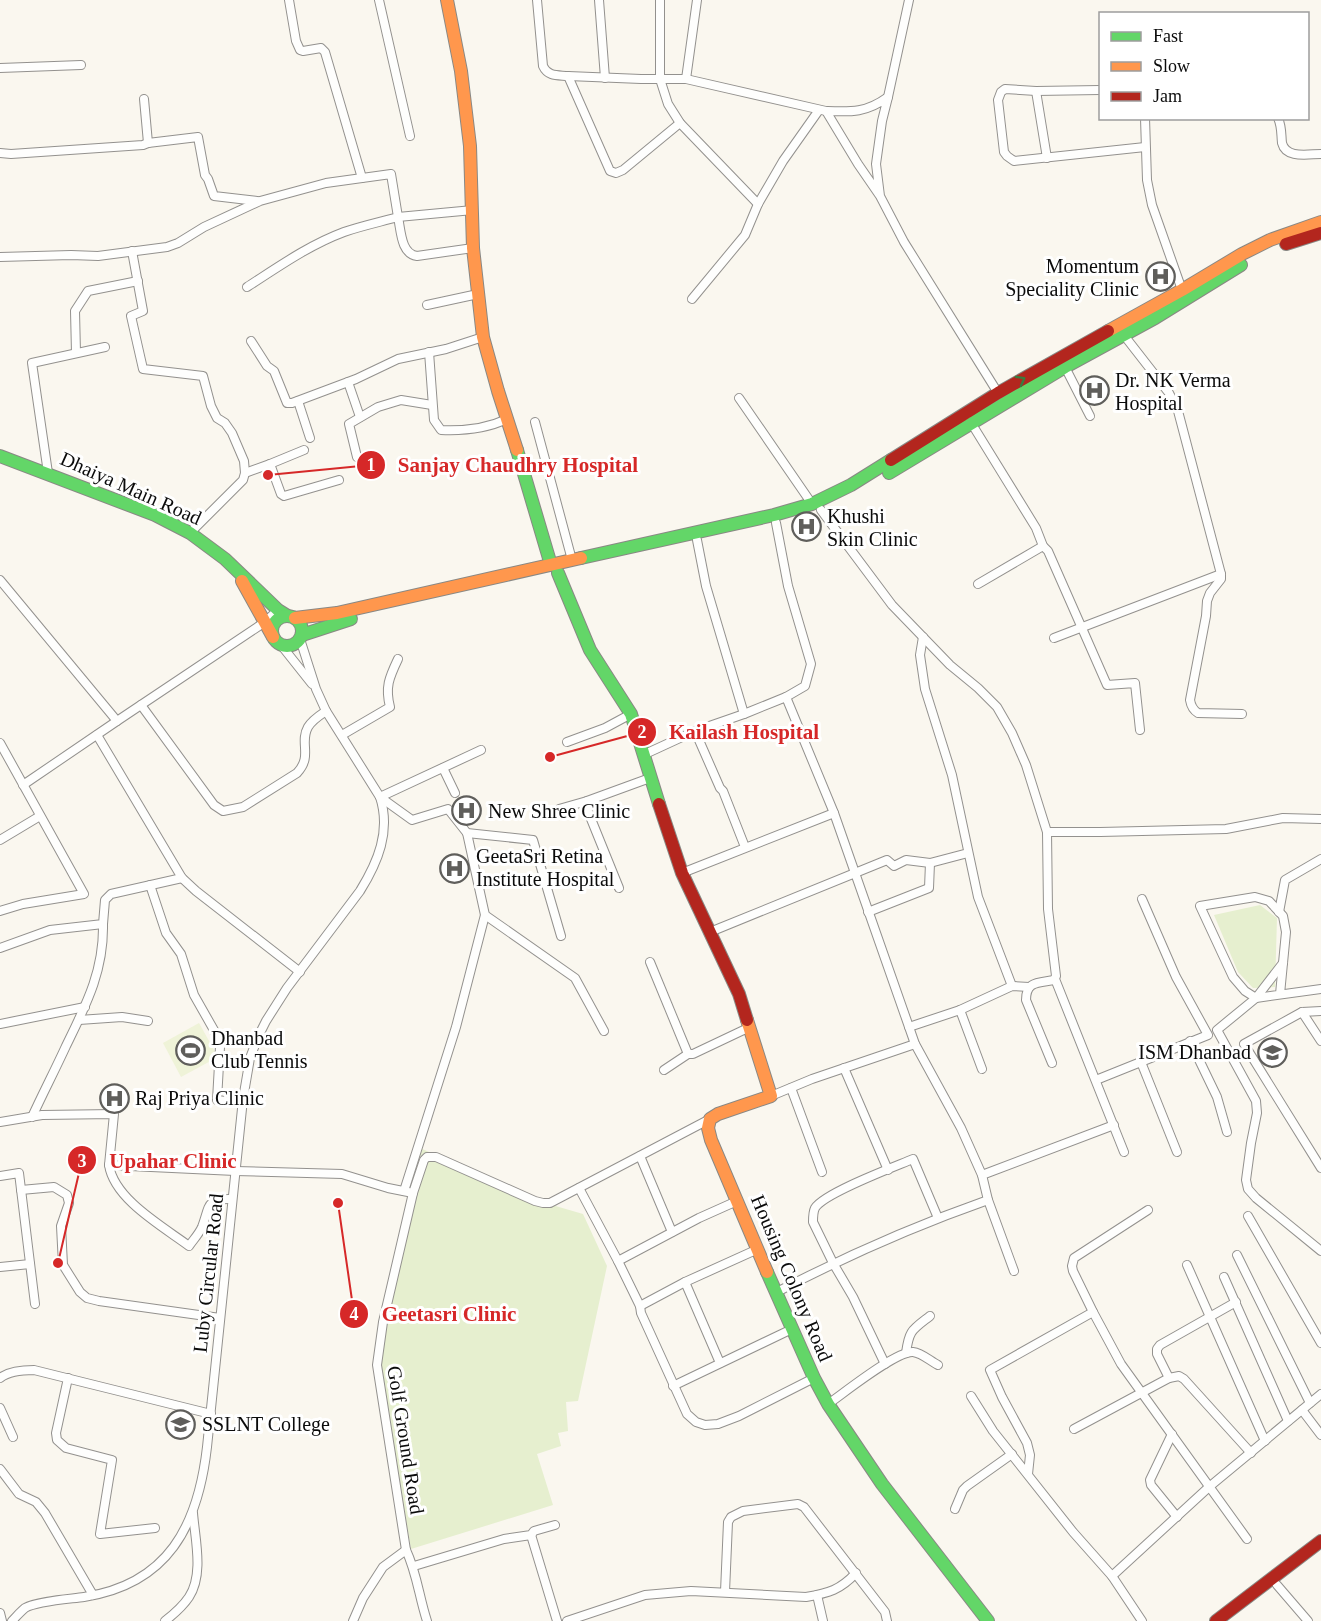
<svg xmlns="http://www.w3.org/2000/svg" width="1321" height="1621" font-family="Georgia,serif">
<rect width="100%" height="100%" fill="#faf7ef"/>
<g fill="#e6efcf">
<path d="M1260,905L1277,918L1275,987L1253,988L1238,972L1214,915Z"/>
<path d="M418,1147L535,1200L583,1214L607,1266L578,1401L566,1402L568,1431L558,1433L561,1446L537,1454L553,1505L411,1549L379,1365L381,1326Z"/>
</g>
<path fill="#eff3d8" d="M199,1023L218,1057L181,1077L163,1043Z"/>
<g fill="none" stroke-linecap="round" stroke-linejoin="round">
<defs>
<g id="street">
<path d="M289,0L296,41L300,50L303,51L321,48L325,52L362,178"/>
<path d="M379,0L410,136"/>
<path d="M537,0L543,66C548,77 558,75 568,76L610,171L616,173L623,170L680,123"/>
<path d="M599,0L605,78"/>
<path d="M660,0V79L668,104L680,123L758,204"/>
<path d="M0,68L81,65"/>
<path d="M568,76L641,79H686L826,111"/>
<path d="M686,79L697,0"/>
<path d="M1100,90L1036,91L1005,89L1001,92L998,100L1004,152L1007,156L1014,161L1145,147"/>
<path d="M1036,91L1047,158"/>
<path d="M888,97L909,0"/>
<path d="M144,99L148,143"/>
<path d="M1145,118L1147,180L1152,205L1182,290"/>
<path d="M1278,118C1282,127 1281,134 1282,143C1286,159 1308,154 1321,154"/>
<path d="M0,153L11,154L143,145L148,143L198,137L205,175L208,179L214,196L257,201"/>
<path d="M880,196L858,164L826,111C851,112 866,113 888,97L882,121L876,164L880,196L904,242L998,393"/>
<path d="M132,251L143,311L131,316L143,369L203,376L211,406L217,418L225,423L232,433L244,461L245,473L243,480L190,533"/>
<path d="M0,257L71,255L98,256L167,247L178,243L204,227L260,201L326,183L391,174L398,217L473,210"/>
<path d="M247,287C278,267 309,245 344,232C361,226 380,222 398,217C401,231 401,254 417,256L473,248"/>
<path d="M692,299L745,235L758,204L783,161L819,110"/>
<path d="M427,305L478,294"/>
<path d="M1123,334L1169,393L1178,411L1221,574V579L1210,593L1207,601L1206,616L1190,700C1191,706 1193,710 1198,713L1242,714"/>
<path d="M251,341L267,366L274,371L287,403H292L356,379L398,359L446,349L483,337"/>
<path d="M429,352L434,420L441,430C464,431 486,429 507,419"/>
<path d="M76,353L75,311L88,291L138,281"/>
<path d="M1065,367L1090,416"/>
<path d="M348,382L360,417"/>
<path d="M739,398L812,504"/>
<path d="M298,401L310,438"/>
<path d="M970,421L1036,528L1043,546L1048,551L1107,685L1135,683L1140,730"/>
<path d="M535,422L572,560"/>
<path d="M357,457L349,424L378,407L401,400L432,405"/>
<path d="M270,464L281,494L284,496L339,480"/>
<path d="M48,473L32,363L105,347"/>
<path d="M245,473L270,464L304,450"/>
<path d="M821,510L892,605L950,665L978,688L997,707L1012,733L1026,765L1047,832L1048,909L1056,976L1054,980C1038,983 1026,981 1026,1000L1052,1063"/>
<path d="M776,523L788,586L811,664L805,686L786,697"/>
<path d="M697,540L706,586L744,714"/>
<path d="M0,580L117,721L265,622L278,610"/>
<path d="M978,584L1043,546"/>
<path d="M923,637L920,655L925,689L952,775L978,897L1012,986"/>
<path d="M1054,638L1221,574"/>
<path d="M281,645L312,684"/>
<path d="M141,705L214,805L223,811L243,807L297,773C313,756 299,743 308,727C312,720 320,715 326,711"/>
<path d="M695,731L720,788L723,791L745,847"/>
<path d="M97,735L182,878L196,891L300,972"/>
<path d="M342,735L390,707C385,687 389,678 398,659"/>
<path d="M567,742L605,728L631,714"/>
<path d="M0,743L84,894L23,904L0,911"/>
<path d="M643,755L695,731L744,714L786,697L834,813L915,1044L961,1128L982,1175L988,1200L1014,1271"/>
<path d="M443,768L455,793"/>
<path d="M23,785L117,721"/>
<path d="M380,797L412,820L448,809L467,833L533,840L561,936"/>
<path d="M380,797L481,750"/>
<path d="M559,809L587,801"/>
<path d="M1047,832H1100L1226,829L1283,818L1321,819"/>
<path d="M467,833L485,915L575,978L604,1031"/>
<path d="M0,840L40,816"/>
<path d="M682,873L834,813"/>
<path d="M150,885L166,933L181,954L194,995L219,1039L220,1047L217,1100L242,1103"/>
<path d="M619,888L587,809V801L650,778"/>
<path d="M868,912L929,888L930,863"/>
<path d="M1279,912L1285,880L1321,859"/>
<path d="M710,932L887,860L894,866L906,860L930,863L968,853"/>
<path d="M0,948L50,930L103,924L105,900L111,894L182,878"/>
<path d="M650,962L688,1054"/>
<path d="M1283,963L1256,998L1217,1030L1256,1101L1257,1113L1251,1143L1246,1180L1248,1189L1256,1198L1321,1251"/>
<path d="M1055,979L1124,1152"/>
<path d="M1280,994L1286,932L1283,916L1269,901L1255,897L1200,906L1233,977L1245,991L1256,998L1321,989"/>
<path d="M960,1010L982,1069"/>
<path d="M1321,1011L1302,1012L1244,1044L1321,1168"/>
<path d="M1302,1012L1321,1041"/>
<path d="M79,1020L122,1017L148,1021"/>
<path d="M0,1024L85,1007"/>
<path d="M909,1027L960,1010L1012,986L1029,987"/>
<path d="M1190,1041L1217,1097L1227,1132"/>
<path d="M1141,1062L1177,1152"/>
<path d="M844,1068L888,1170"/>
<path d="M664,1070L688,1054H693L750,1027"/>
<path d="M1096,1080L1208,1035L1176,977L1142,899"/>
<path d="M791,1088L822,1172"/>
<path d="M771,1096L812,1079L915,1044"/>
<path d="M32,1117C43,1093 55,1070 66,1046C86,1005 104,971 103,924"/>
<path d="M0,1122L42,1115L114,1114L109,1165L235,1171L342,1174L388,1188L413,1193"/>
<path d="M640,1156L672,1232"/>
<path d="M109,1165C114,1199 162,1226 189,1246C193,1240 199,1234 202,1227C210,1207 205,1198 232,1199"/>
<path d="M982,1175L1114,1125"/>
<path d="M0,1176L19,1173L35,1304"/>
<path d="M579,1188L618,1261L640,1306L641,1313L687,1414L696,1422L705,1425L718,1424L739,1416L814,1378"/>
<path d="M21,1190L54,1187L67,1195L69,1203L61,1226L63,1265L80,1292L87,1298L99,1301L220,1318"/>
<path d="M404,1191L456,1027L485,915"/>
<path d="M1148,1210L1074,1258L1072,1266L1073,1271L1093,1312L1121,1364L1247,1539"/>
<path d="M1248,1216L1321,1343"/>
<path d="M1237,1255L1310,1403"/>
<path d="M618,1261L699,1218L737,1201"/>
<path d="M1187,1265L1265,1441"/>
<path d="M0,1267L30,1264"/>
<path d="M1224,1277L1288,1421"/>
<path d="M685,1282L720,1363"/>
<path d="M775,1293C844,1257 914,1226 988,1200"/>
<path d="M640,1306L685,1282L758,1249"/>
<path d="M906,1353C909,1330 912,1330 930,1316"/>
<path d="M885,1364L853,1297L833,1263L813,1222C813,1217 813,1212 815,1208C824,1193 894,1167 913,1159L938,1218"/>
<path d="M0,1378C9,1371 23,1370 34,1370L211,1414"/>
<path d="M68,1378L56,1433L57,1440L66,1448L112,1460L100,1534L155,1528"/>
<path d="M1169,1378L1157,1354V1349L1160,1345L1236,1302"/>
<path d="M673,1386L792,1329"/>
<path d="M971,1396L993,1431L1073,1532L1112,1576L1142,1621"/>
<path d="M828,1404C844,1393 896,1351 913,1352C922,1353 930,1361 938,1365"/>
<path d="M0,1408L13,1437"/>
<path d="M1302,1410L1321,1435"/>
<path d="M1074,1429L1169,1378L1179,1376L1184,1379L1251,1453"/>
<path d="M1172,1434L1150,1480L1151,1485L1177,1517"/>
<path d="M0,1469L19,1494L36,1502L45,1513L93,1595"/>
<path d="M1028,1474L1030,1455L1027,1443L1002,1397L990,1370L1093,1312"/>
<path d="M955,1509L963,1490L967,1486L1012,1454"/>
<path d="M531,1535L557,1621"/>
<path d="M414,1566L504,1539L531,1535L534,1531L555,1525"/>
<path d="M1112,1576L1209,1487L1321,1394"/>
<path d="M1277,1585L1308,1621"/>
<path d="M725,1592L728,1522L731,1517L743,1511L798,1504L804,1507L885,1612L887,1621"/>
<path d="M817,1595L823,1621"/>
<path d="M0,1613L2,1621"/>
<path d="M12,1621C16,1617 21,1611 25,1608C37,1601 70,1599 84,1597C168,1584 198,1526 207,1447L243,1099L250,1058L258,1037L266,1021L287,988L360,891C378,862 391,831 380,797L326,711L316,689L300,639"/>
<path d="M165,1621C174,1614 183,1606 189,1597C204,1574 195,1539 193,1513"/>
<path d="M353,1621L363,1598L383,1567L406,1550"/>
<path d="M427,1621C419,1597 417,1573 406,1550L377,1365L383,1322L413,1193L424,1160L427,1157H436L535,1201L543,1203H550L710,1119"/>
<path d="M567,1621L645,1595L691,1591L806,1597C829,1593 840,1590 856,1573"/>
</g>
<g id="fast">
<path d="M517,450L551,565"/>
<path d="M0,456L155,515L190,533L225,559L278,610L286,615"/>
<path d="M889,473L1065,367L1155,318L1241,265"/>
<path d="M581,558L774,515L812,504L851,485L891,460"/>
<path d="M558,573L590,650L631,714L659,804"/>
<circle cx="287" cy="631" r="15"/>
<path d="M302,635L351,619"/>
<path d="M767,1272L814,1378L828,1404L882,1484L988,1621"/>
</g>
<g id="slow">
<path d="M447,0L461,71L470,146L473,248L483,337L498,391L517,450"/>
<path d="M1108,331L1182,290L1242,254L1270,240L1321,222"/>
<path d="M242,581L273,637"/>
<path d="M295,618L337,613L581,558"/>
<path d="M747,1020L771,1096L718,1114L710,1119L708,1128L711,1140L767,1272"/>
</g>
<g id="jam">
<path d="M1286,244L1321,233"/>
<path d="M891,460L998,393L1108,331"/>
<path d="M659,804L682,873L739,994L747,1020"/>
<path d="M1216,1621L1321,1541"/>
</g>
</defs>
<use href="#street" stroke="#93918e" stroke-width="10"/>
<use href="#fast" stroke="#898884" stroke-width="14"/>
<use href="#slow" stroke="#898884" stroke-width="14"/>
<use href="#jam" stroke="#898884" stroke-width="14"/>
<use href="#street" stroke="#fefefd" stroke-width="8"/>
<use href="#fast" stroke="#63d668" stroke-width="12"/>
<use href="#slow" stroke="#ff974d" stroke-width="12"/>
<use href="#jam" stroke="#b3261e" stroke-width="12"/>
</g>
<defs><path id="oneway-chevron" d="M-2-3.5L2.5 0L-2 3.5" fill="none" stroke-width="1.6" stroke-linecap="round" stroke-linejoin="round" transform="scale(1.5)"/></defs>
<use stroke="#3b7b3e" href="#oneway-chevron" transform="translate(1021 380) rotate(-29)"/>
<defs>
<symbol id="hospital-ring" viewBox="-11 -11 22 22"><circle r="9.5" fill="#fff" stroke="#5f5e5b" stroke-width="1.5"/><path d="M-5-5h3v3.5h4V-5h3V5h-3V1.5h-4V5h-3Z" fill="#5f5e5b"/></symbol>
<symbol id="stadium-ring" viewBox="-11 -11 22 22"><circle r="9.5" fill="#fff" stroke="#5f5e5b" stroke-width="1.5"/><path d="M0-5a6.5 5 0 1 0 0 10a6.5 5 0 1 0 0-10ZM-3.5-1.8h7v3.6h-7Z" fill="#5f5e5b"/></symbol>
<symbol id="university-ring" viewBox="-11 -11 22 22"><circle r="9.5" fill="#fff" stroke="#5f5e5b" stroke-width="1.5"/><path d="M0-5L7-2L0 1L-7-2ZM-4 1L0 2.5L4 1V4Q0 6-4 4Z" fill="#5f5e5b"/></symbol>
</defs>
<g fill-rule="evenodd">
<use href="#hospital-ring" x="1144" y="260" width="33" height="33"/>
<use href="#hospital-ring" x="1078" y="374" width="33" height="33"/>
<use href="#hospital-ring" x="790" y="510" width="33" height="33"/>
<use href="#hospital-ring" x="450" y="794" width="33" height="33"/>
<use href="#hospital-ring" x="438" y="852" width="33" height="33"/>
<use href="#stadium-ring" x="174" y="1034" width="33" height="33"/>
<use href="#university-ring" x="1256" y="1036" width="33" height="33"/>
<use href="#hospital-ring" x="98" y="1082" width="33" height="33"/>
<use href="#university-ring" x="164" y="1408" width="33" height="33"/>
</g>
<g text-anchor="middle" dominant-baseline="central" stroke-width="6" stroke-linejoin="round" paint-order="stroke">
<g font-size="20" fill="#0b0b0b" stroke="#fff" text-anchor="start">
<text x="1139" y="266" text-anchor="end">Momentum<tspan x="1139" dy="23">Speciality Clinic</tspan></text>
<text x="1115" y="380">Dr. NK Verma<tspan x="1115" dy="23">Hospital</tspan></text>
<text x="827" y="516">Khushi<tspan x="827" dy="23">Skin Clinic</tspan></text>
<text x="488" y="811">New Shree Clinic</text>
<text x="476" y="856">GeetaSri Retina<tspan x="476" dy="23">Institute Hospital</tspan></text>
<text x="211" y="1038">Dhanbad<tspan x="211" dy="23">Club Tennis</tspan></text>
<text x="1251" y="1052" text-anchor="end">ISM Dhanbad</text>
<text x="135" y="1098">Raj Priya Clinic</text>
<text x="202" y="1424">SSLNT College</text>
</g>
<g font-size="20" fill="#0b0b0b" stroke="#fff">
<text transform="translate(131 488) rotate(24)">Dhaiya Main Road</text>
<text transform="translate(208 1273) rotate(-84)">Luby Circular Road</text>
<text transform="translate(792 1278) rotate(67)">Housing Colony Road</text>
<text transform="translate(406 1440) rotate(81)">Golf Ground Road</text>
</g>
</g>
<path fill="none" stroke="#d62828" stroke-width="2" d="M268 475L371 465M550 757L642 732M58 1263L82 1160M338 1203L354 1314"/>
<g fill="#d62828" stroke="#fff" stroke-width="2">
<circle cx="268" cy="475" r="6"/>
<circle cx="550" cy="757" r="6"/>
<circle cx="58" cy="1263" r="6"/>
<circle cx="338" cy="1203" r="6"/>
<circle cx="371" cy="465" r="15"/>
<circle cx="642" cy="732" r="15"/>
<circle cx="82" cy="1160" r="15"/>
<circle cx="354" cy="1314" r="15"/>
</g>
<g font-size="18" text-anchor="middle" font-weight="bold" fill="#fff">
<text x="371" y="471">1</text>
<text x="642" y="738">2</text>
<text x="82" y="1167">3</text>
<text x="354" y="1320">4</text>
</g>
<g font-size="21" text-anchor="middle" font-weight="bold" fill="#d62828" stroke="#fff" stroke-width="6" stroke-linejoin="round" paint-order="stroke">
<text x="518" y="472">Sanjay Chaudhry Hospital</text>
<text x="744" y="739">Kailash Hospital</text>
<text x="173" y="1168">Upahar Clinic</text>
<text x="449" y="1321">Geetasri Clinic</text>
</g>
<rect x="1099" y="12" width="210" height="108" fill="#ffffff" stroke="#9d9d9d" stroke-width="1.5"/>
<rect x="1111" y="32" width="30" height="9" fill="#63d668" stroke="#9d9d9d" stroke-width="1.5"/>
<text x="1153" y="42" font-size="18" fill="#0b0b0b">Fast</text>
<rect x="1111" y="62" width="30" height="9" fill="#ff974d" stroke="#9d9d9d" stroke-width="1.5"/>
<text x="1153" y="72" font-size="18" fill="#0b0b0b">Slow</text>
<rect x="1111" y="92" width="30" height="9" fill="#b3261e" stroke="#9d9d9d" stroke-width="1.5"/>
<text x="1153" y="102" font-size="18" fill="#0b0b0b">Jam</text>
</svg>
